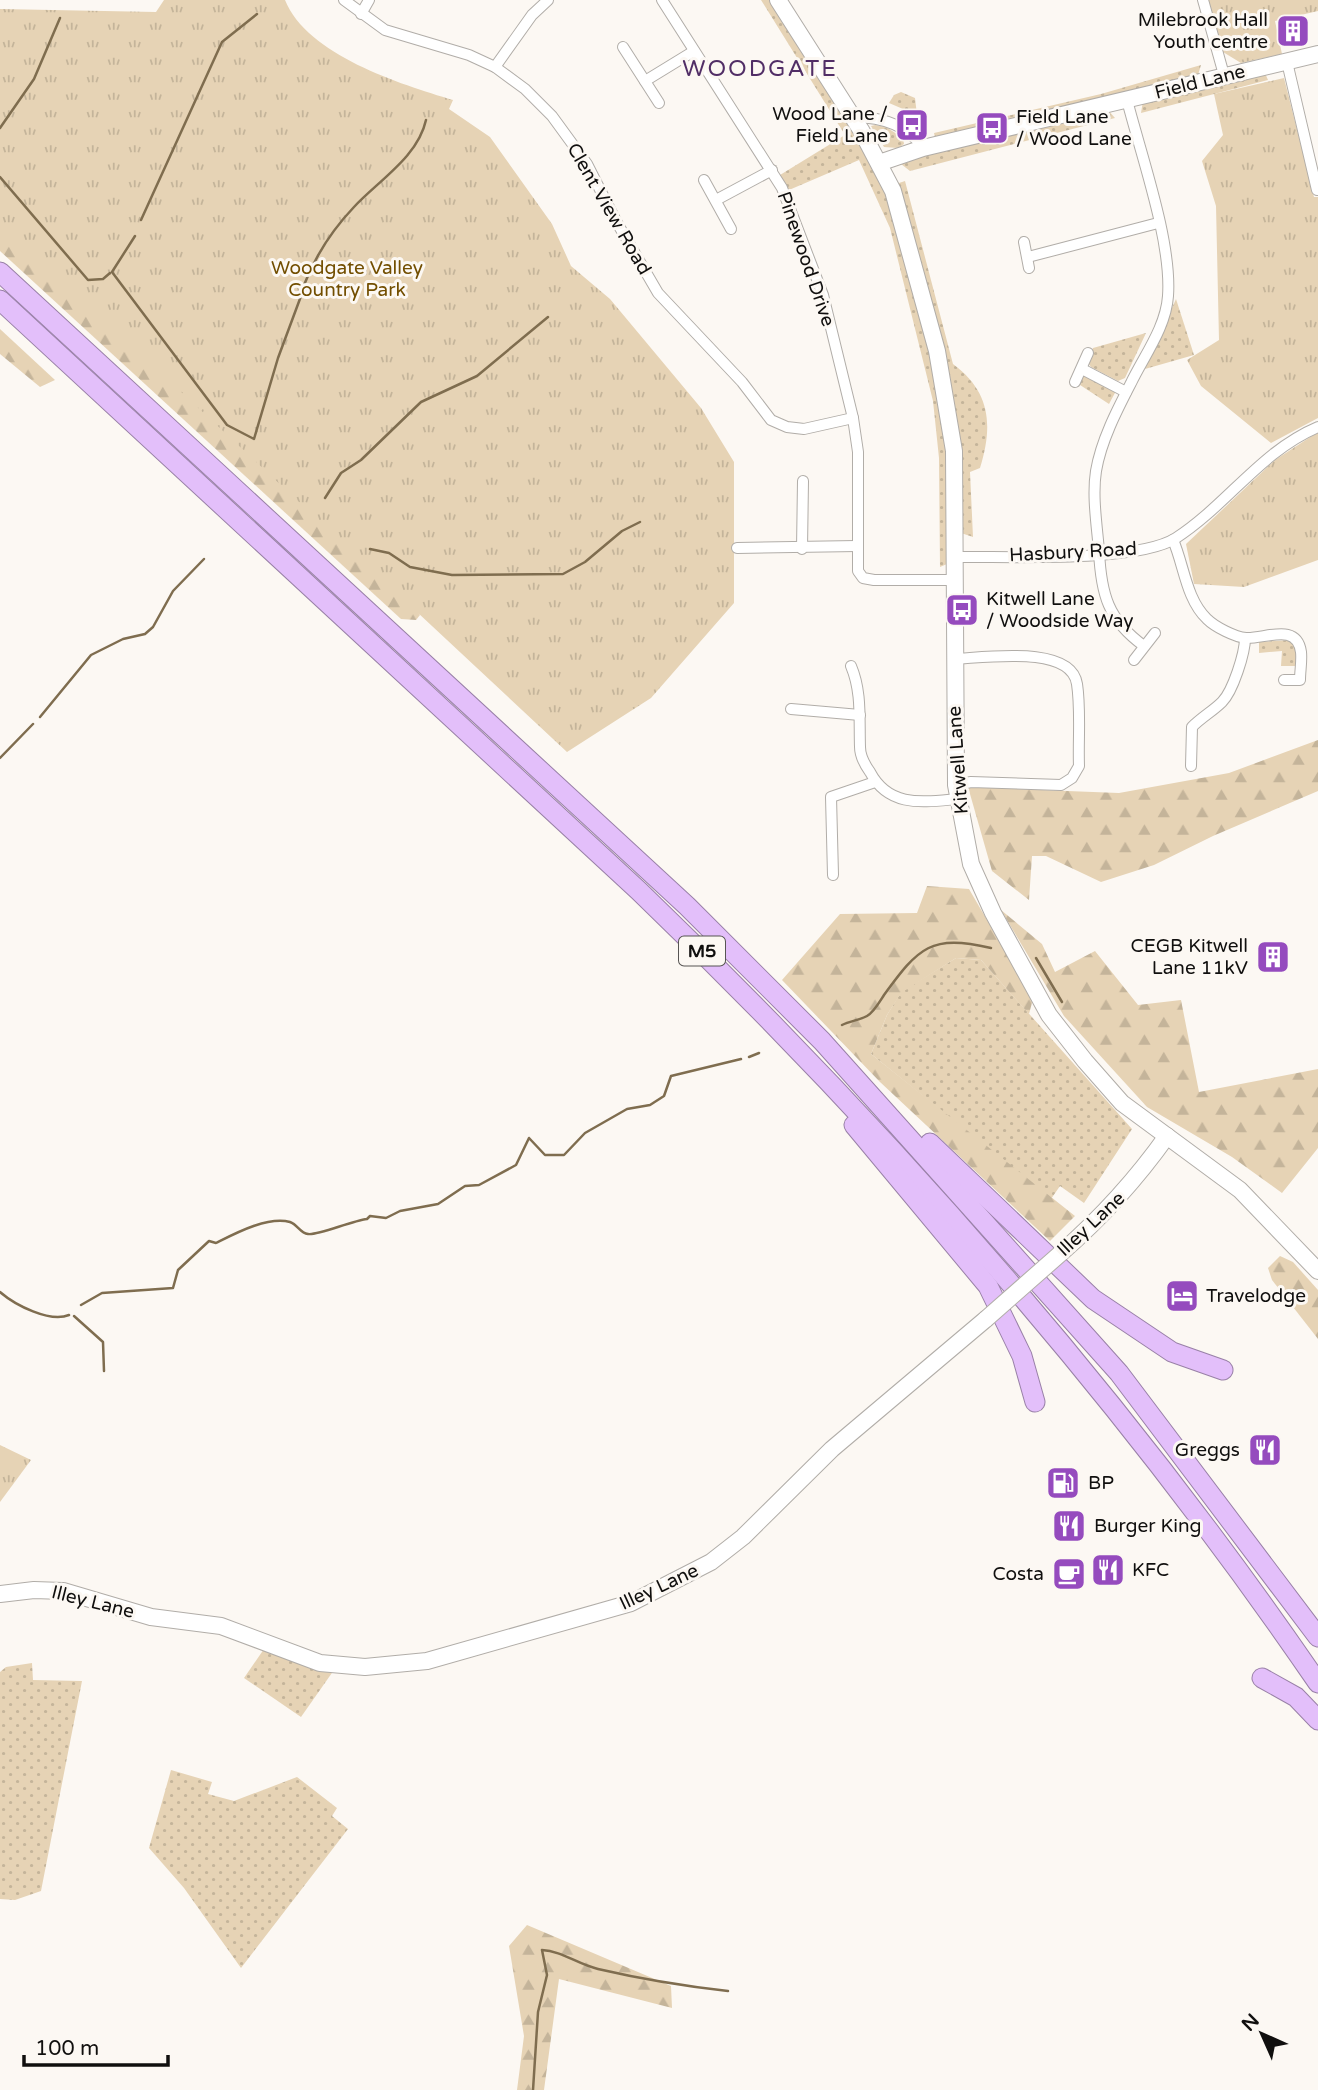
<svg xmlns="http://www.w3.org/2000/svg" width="1318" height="2090" font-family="'Varela Round',sans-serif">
<defs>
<pattern id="grass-dots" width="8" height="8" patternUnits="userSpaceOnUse" patternTransform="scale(1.75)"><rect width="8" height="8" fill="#e6d3b5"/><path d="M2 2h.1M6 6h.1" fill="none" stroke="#c4b49a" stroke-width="1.8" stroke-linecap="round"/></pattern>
<pattern id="forest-firs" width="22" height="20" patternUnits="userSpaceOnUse" patternTransform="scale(1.75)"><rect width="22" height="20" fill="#e6d3b5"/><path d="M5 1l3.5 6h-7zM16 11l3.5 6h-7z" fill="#c4b49a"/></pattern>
<pattern id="park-tufts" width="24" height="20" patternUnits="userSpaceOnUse" patternTransform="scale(1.75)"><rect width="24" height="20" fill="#e6d3b5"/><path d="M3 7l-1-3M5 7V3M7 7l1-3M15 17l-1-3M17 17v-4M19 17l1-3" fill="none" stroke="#c4b49a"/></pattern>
</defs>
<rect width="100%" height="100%" fill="#fcf8f3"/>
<g fill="url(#grass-dots)">
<path d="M761,0H773L884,185L924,318L948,444L947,564L940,567L939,458L933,401L890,228L859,160L789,190L780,175L845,135Z"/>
<path d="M1201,65L1198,75L936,141L934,133L1101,94Z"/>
<path d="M1264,71L1268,80L1141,113L1143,101Z"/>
<path d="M901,92L915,98L917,115L889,103L894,95Z"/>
<path d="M1108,110L1115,118L910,171L901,164V160Z"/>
<path d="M875,125L886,127L903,138L904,144L898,148L884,147L871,126Z"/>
<path d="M905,181L953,364C991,392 993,426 980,468L970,472L973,537L961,533L957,451L896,184Z"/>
<path d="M1176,299L1194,355L1145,369Z"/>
<path d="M1146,333L1125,378L1118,381L1091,367L1088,363L1093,348Z"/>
<path d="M1086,374L1116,391L1109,404L1077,383Z"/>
<path d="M1291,640L1298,647L1296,666H1281L1282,651L1259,653V642Z"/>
<path d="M956,958L981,960L1132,1129L1084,1203L1060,1186L1051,1199L871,1054L887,1015L901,992Z"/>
<path d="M264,1649L334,1670L301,1717L244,1678Z"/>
<path d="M32,1663L33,1680L82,1681L41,1891L15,1900L0,1899V1672L6,1667Z"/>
<path d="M171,1770L212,1782L208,1794L234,1801L297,1777L337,1808L332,1816L348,1829L241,1968L184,1888L149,1848Z"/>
</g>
<g fill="url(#forest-firs)">
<path d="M0,160L410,599L420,615L416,620L401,619L0,251Z"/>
<path d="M0,329L55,380L40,387L0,354Z"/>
<path d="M1318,740V791L1213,836L1154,865L1101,882L1046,856H1032L1029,900L992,871L968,787L1119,793L1229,773Z"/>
<path d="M927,886L969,889L1033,999L1029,1014L981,960L956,958L901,993L887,1015L871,1054L1075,1216L1050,1241L880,1082L782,980L840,914L917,913Z"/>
<path d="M1001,910L1042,944L1055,972L1095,951L1138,1005L1181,1000L1199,1092L1318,1069V1148L1282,1193L1232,1157L1147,1107L1064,1016Z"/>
<path d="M1280,1256L1293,1262L1318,1290V1339L1272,1280L1268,1268Z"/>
<path d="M527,1925L671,1986L672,2008L559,1979L544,2090H517L524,2036L509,1946Z"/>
</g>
<g fill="url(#park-tufts)">
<path d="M164,0H285C307,55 400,84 453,100L449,109L490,137L552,224L571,266L610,299L701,408L734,462V603L651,698L567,752L0,223V9L156,12Z"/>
<path d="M1208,0H1318V11L1275,21L1282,54L1241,63L1223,52Z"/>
<path d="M1284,78L1314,197H1318V418L1271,443L1201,386L1187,360L1219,340L1216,206L1202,161L1223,135L1214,94Z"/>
<path d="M1318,432V560L1244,587L1194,584L1186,544L1275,460Z"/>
<path d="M0,1445L31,1460L0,1502Z"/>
</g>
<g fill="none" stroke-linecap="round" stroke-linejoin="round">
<g stroke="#7f6d4f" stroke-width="2.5">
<path d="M0,128L34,79L60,18"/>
<path d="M0,177L88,280L103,279L110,273"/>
<path d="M141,220L222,42L257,14"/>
<path d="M135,236L112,272L227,425L254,439L278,358L304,288"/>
<path d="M304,285C315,257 333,229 354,207C378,181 418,157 426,120"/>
<path d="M325,498L341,473L361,460L421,402L477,376L548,317"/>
<path d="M370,549L389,553L410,567L452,575L563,574L585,562L622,531L640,522"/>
<path d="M40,717L91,655L123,639L145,634L153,627L173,591L204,559"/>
<path d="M0,758L33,724"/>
<path d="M1036,958L1062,1002"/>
<path d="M842,1025C850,1021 860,1020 867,1016C874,1012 880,1001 884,995C919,947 931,934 991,948"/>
<path d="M749,1057L759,1053"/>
<path d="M0,1292C15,1305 50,1323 69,1315"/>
<path d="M81,1305L102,1293L173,1288L178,1270L209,1241L216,1243C236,1233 268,1216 290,1222C298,1225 300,1233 308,1234C317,1236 351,1221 367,1219L370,1216L386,1218L400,1211L438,1204L465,1186L479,1185L516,1165L529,1138L545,1155H564L585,1133L627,1109L650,1105L664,1096L671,1076L741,1059"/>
<path d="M74,1316L103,1342L104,1371"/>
<path d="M533,2090L538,2012L547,1975L542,1950C562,1951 577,1964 598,1969C641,1979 683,1986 728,1991"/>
</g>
<defs>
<g id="street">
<path d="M344,0L385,30L469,55L495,67L525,89L552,116L587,164L616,221L658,293L742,382L771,420L787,427L804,429L853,418"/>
<path d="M662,0L782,188L823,295L853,418L858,452V571L863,578L874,580H954"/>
<path d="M1203,0L1224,75"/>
<path d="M361,14L369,0"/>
<path d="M623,47L659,103"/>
<path d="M1287,62L1317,190"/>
<path d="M495,67L532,15L548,0"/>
<path d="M645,81L694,51"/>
<path d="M1127,100C1141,155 1172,242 1168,296C1166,327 1144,356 1131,383C1117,410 1101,441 1096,471C1092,496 1097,526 1099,551C1101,594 1108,620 1144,646"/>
<path d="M853,117C881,117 907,124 923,148"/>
<path d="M704,180L731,229"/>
<path d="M716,200L772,170"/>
<path d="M1024,242L1029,268"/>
<path d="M1028,257L1158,223"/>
<path d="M1082,369L1126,392"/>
<path d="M1075,382L1088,353"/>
<path d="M1173,540C1184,565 1186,599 1207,619C1215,627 1235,637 1246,638C1265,639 1297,622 1301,652C1302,661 1300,671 1300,680H1284"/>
<path d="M737,548L857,546"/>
<path d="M802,549L803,481"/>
<path d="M954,557C1006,556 1137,563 1176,538C1227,505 1261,451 1318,427"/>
<path d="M953,659C983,658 1071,644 1077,684C1081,710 1078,740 1079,766L1072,778L1061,785L971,782L956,785"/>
<path d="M1134,660L1155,633"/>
<path d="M851,666C862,692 859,719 860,747C860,756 865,765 870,772C889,808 923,802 957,799"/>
<path d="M791,709L860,715"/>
<path d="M1191,766L1192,727C1202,717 1213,711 1222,702C1233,691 1245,653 1245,638"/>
<path d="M833,875L831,797L875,782"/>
</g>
<g id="secondary">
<path d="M778,0L861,130L893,191L937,351L954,451L956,785L971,864L993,913L1049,1015L1085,1061L1122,1103L1240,1190L1318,1271"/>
<path d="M879,163L923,148L1318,54"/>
<path d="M1061,1253C1102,1217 1135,1181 1167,1136"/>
<path d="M0,1594L34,1590L63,1591L151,1617L221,1626L320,1663L365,1667L427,1661L631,1603L711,1562L743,1537L832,1449L986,1319"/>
</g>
<g id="highway">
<path d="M0,272L687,906L822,1041L1119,1373L1318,1637"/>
<path d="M0,300L639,891C890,1133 1121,1395 1318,1683"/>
<path d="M854,1125L988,1286L1022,1356L1035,1402"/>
<path d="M930,1143L1093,1299L1172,1352L1223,1370"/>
<path d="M1262,1678L1296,1697L1318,1720"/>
</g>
</defs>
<use href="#street" stroke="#b1ada8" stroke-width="12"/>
<use href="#secondary" stroke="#b1ada8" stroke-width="18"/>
<use href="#highway" stroke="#9981a7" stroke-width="21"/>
<use href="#street" stroke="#fff" stroke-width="10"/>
<use href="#secondary" stroke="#fff" stroke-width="16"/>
<use href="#highway" stroke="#e3bffa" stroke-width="19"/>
<defs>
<path id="secondary-bridge" d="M986,1319L1061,1253"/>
</defs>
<use href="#secondary-bridge" stroke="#b1ada8" stroke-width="18" stroke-linecap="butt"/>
<use href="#secondary-bridge" stroke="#fff" stroke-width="16"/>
</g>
<defs>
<symbol id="building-square" viewBox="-11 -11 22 22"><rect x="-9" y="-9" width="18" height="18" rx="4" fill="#954bbe" stroke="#fcf8f3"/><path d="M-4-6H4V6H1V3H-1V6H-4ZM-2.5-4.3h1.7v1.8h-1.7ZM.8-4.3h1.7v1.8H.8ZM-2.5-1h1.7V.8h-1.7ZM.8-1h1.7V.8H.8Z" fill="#fff"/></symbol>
<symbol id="bus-square" viewBox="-11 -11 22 22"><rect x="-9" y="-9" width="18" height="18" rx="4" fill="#954bbe" stroke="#fcf8f3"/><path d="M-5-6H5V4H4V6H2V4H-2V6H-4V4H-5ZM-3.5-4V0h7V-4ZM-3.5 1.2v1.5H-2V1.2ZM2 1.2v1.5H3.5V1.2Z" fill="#fff"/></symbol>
<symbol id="hotel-square" viewBox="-11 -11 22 22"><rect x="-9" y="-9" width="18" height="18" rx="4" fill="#954bbe" stroke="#fcf8f3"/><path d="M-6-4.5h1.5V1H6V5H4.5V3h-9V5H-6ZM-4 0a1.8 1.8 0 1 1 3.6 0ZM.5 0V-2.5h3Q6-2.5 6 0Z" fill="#fff"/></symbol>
<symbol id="restaurant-square" viewBox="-11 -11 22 22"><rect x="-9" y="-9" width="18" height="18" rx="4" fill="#954bbe" stroke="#fcf8f3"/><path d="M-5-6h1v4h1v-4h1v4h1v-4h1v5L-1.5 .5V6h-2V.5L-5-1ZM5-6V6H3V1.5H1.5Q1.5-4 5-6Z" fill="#fff"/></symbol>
<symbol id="fuel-square" viewBox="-11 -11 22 22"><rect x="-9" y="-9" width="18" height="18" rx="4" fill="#954bbe" stroke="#fcf8f3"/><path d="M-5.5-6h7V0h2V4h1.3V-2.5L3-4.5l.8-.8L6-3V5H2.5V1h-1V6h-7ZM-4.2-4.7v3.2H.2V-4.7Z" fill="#fff"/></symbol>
<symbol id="cafe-square" viewBox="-11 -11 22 22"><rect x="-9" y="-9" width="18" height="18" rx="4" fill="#954bbe" stroke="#fcf8f3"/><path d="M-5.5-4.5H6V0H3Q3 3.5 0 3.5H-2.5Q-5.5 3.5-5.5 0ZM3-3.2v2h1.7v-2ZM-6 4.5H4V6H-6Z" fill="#fff"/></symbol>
</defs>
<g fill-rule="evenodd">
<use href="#building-square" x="1274" y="12" width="38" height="38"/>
<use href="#bus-square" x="893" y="106" width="38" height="38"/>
<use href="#bus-square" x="973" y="109" width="38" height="38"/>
<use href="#bus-square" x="943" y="591" width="38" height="38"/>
<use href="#building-square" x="1254" y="938" width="38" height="38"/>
<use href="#hotel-square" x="1163" y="1277" width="38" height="38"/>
<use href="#restaurant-square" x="1246" y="1431" width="38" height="38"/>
<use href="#fuel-square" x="1044" y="1464" width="38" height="38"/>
<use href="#restaurant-square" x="1050" y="1507" width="38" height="38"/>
<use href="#restaurant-square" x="1089" y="1551" width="38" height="38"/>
<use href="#cafe-square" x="1050" y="1555" width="38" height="38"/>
</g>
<g text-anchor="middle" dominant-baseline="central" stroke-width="6" stroke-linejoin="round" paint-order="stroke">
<rect fill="#fcf8f3" stroke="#575553" stroke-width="2" x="679" y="936.5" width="46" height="29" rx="5"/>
<g font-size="18" font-weight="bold" fill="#100f0e">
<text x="702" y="951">M5</text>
</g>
<g font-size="19" fill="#100f0e" stroke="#fcf8f3" text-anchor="start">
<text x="1268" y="20" text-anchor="end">Milebrook Hall<tspan x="1268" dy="22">Youth centre</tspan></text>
<text x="888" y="114" text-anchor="end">Wood Lane /<tspan x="888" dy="22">Field Lane</tspan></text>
<text x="1016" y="117">Field Lane<tspan x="1016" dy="22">/ Wood Lane</tspan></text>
<text x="986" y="599">Kitwell Lane<tspan x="986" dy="22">/ Woodside Way</tspan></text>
<text x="1248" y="946" text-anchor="end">CEGB Kitwell<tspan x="1248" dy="22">Lane 11kV</tspan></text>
<text x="1206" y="1296">Travelodge</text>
<text x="1240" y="1450" text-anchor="end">Greggs</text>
<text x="1088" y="1483">BP</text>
<text x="1094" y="1526">Burger King</text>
<text x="1132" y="1570">KFC</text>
<text x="1044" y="1574" text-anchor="end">Costa</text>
</g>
<g font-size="19" fill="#100f0e" stroke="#fcf8f3">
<text transform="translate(1200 82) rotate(-14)">Field Lane</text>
<text transform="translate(609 209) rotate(60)">Clent View Road</text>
<text transform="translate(806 259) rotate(71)">Pinewood Drive</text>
<text transform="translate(1073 552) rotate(-3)">Hasbury Road</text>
<text transform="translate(958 760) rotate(-94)">Kitwell Lane</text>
<text transform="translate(1091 1224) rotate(-43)">Illey Lane</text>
<text transform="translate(659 1587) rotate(-25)">Illey Lane</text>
<text transform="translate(93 1602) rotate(14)">Illey Lane</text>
</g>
<g font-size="19" fill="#724e00" stroke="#fcf8f3">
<text x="347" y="268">Woodgate Valley<tspan x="347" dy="22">Country Park</tspan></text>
</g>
<g font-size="23" letter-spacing="2" fill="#512e66" stroke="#fcf8f3">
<text x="760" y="69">WOODGATE</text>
</g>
</g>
<g transform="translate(1262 2034) rotate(315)" stroke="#fcf8f3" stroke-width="5" paint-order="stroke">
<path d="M0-5L12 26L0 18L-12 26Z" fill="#100f0e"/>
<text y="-10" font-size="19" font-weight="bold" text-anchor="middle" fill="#100f0e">N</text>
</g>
<path d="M24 2055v10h144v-10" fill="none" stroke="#100f0e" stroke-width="3.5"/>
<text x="35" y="2055" font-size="21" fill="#100f0e" stroke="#fcf8f3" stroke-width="5" paint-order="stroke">100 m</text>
</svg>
